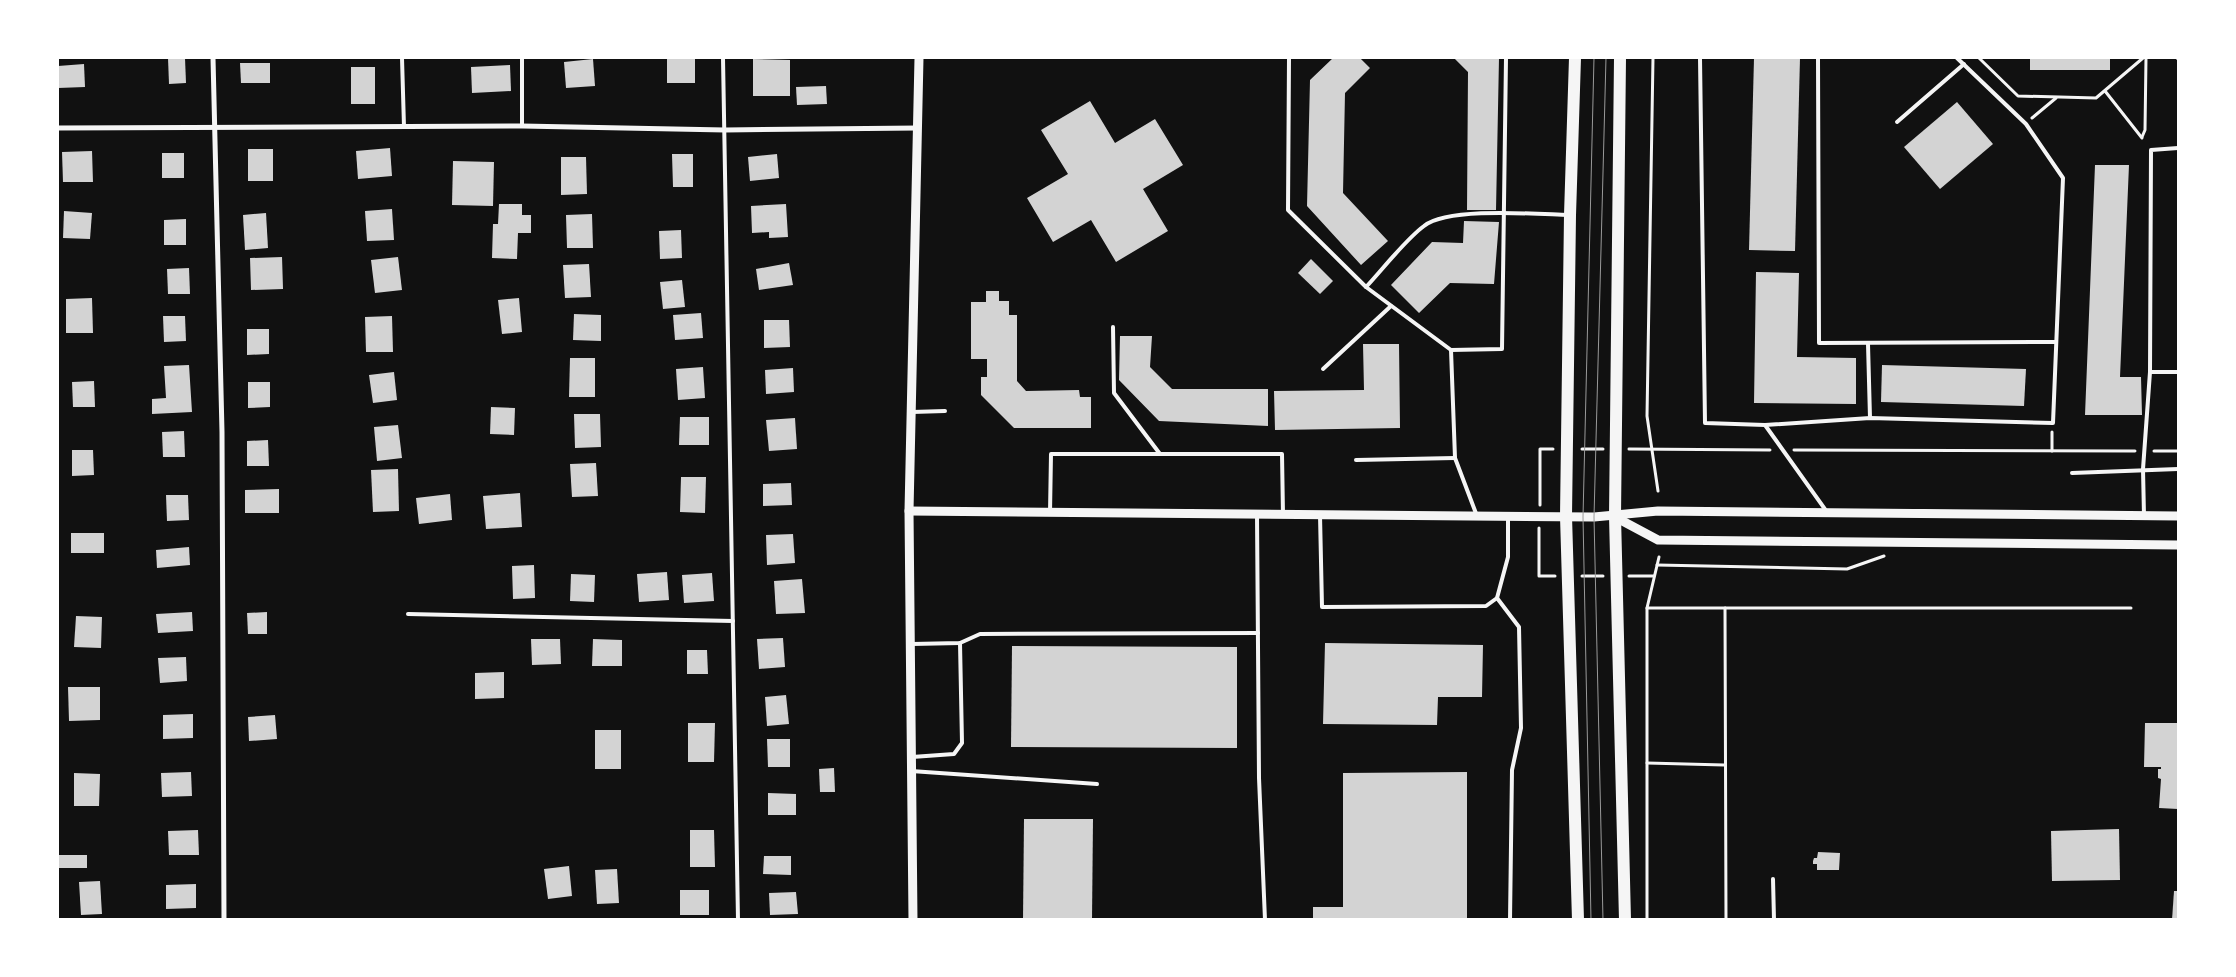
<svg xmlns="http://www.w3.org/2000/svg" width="2236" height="977" font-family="'Noto Sans',sans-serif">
<rect width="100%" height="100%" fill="#111"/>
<g fill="#d3d3d3">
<path d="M168,58H185L186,83L169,84Z"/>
<rect x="667" y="58" width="28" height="25"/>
<path d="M1333,58H1360L1370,68L1345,93L1343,193L1388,241L1361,265L1307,206L1310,80Z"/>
<path d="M1454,58H1499L1496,210H1467L1468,72Z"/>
<path d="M1754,58H1800L1795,251L1749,250Z"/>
<rect x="2030" y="58" width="80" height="12"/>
<path d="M593,59L595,86L566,88L564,62Z"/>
<path d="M753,59L790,60V96H753Z"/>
<path d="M240,63H270V83H241Z"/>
<path d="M84,64L85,87L58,88V66Z"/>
<path d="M510,65L511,91L472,93L471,67Z"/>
<rect x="351" y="67" width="24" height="37"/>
<path d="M826,86L827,104L797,105L796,87Z"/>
<path d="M1090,101L1115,143L1155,119L1183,165L1143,189L1168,231L1116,262L1091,220L1053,242L1027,198L1068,174L1041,130Z"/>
<path d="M1957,102L1993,144L1940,189L1904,147Z"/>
<path d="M390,148L392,176L358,179L356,151Z"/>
<rect x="248" y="149" width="25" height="32"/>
<path d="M92,151L93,182H63L62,152Z"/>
<rect x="162" y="153" width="22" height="25"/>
<path d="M672,154H693V187H673Z"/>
<path d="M777,154L779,178L750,181L748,157Z"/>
<path d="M561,157H586L587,194L561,195Z"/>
<path d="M453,161L494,162L493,206L452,205Z"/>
<path d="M2095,165H2129L2120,377H2141L2142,415H2085Z"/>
<path d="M499,204H522V215H531V233H518L517,259L492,258L493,224H498Z"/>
<path d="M786,204L788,237L769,238V232L752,233L751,206Z"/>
<path d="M392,209L394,240L367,241L365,211Z"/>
<path d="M64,211L92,213L90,239L63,238Z"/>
<path d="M266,213L268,248L245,250L243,215Z"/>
<path d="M592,214L593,248H567L566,215Z"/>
<path d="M186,219V245H164V220Z"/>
<path d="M1464,221L1499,222L1494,284L1450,283L1419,313L1391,285L1432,242L1463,243Z"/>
<path d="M681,230L682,258L660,259L659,231Z"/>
<path d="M282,257L283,289L251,290L250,258Z"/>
<path d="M398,257L402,290L375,293L371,260Z"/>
<path d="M1311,259L1333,281L1320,294L1298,273Z"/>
<path d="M789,263L793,285L759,290L756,269Z"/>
<path d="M589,264L591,297L565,298L563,265Z"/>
<path d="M189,268L190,294H168L167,269Z"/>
<path d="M1756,272L1799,273L1797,357L1856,358V404L1754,403Z"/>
<path d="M682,280L685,307L663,309L660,282Z"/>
<path d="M986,291H999V301H1009V315H1017V381L1026,391L1079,390L1080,397H1091V428H1014L981,395V377H987V359H971V302H986Z"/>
<path d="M92,298L93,333H66V299Z"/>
<path d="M519,298L522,332L502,334L498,300Z"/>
<path d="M701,313L703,338L675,340L673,315Z"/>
<path d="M574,314L601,315V341L573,340Z"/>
<path d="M163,316H185L186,341L164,342Z"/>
<path d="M392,316L393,352H366L365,317Z"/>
<path d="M764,320H789L790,347L764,348Z"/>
<path d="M247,329H269V354L247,355Z"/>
<path d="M1120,336H1152L1150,367L1172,389H1268V426L1159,421L1119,380Z"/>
<path d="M1363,344H1399L1400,428L1275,430L1274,391L1364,390Z"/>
<path d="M570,358H595V397H569Z"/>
<path d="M189,365L192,412L152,414V399L166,398L164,366Z"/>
<path d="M1882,365L2026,369L2024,406L1881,402Z"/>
<path d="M703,367L705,398L678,400L676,369Z"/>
<path d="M793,368L794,392L766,394L765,370Z"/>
<path d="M394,372L397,400L373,403L369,375Z"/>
<path d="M94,381L95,407H73L72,382Z"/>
<path d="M248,382H270V407L248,408Z"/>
<path d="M491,407L515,408L514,435L490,434Z"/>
<path d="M574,414H600L601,447L575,448Z"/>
<path d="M680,417H709V445H679Z"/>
<path d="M795,418L797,449L769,451L766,420Z"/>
<path d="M398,425L402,458L377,461L374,427Z"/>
<path d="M184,431L185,457H163L162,432Z"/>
<path d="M268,440L269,466H247V441Z"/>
<path d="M72,450H93L94,475L72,476Z"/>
<path d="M596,463L598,496L572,497L570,464Z"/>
<path d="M398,469L399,511L373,512L371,470Z"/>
<path d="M681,477H706L705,513L680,512Z"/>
<path d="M791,483L792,505L763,506V484Z"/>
<path d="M279,489V513H245V490Z"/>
<path d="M520,493L522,527L486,529L483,496Z"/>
<path d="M450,494L452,520L419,524L416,498Z"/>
<path d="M166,495H188L189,520L167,521Z"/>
<rect x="71" y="533" width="33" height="20"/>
<path d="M793,534L795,563L767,565L766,535Z"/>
<path d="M189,547L190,565L157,568L156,550Z"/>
<path d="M534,565L535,598L513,599L512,566Z"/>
<path d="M667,572L669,600L639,602L637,574Z"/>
<path d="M712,573L714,601L684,603L682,575Z"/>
<path d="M571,574L595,575L594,602L570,601Z"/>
<path d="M802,579L805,613L776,614L774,581Z"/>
<path d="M192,612L193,631L158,633L156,614Z"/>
<path d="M267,612V634H248L247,613Z"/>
<path d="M76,616L102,617L101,648L74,647Z"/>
<path d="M783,638L785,667L759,669L757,639Z"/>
<path d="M531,639H560L561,664L532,665Z"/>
<path d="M593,639L622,640V666H592Z"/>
<path d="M1325,643L1483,645L1482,697H1438L1437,725L1323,724Z"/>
<path d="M1012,646L1237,647V748L1011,747Z"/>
<path d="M687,650H707L708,674H687Z"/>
<path d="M186,657L187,681L160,683L158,658Z"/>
<path d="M504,672V698L475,699V673Z"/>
<path d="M68,687H100V720L69,721Z"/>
<path d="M786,695L789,724L767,726L765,697Z"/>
<path d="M193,714V738L163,739V715Z"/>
<path d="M275,715L277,739L249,741L248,717Z"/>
<path d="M688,723H715L714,762H688Z"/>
<path d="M2145,723H2178V809L2159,808L2161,779L2158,778V769H2161V767H2144Z"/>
<rect x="595" y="730" width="26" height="39"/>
<path d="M767,739H790V767H768Z"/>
<path d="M834,768L835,792H820L819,769Z"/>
<path d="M191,772L192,796L162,797L161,773Z"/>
<path d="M1467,772V920H1313V907H1343V773Z"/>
<path d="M74,773L100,774L99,806H74Z"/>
<path d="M768,793L796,794V815H768Z"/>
<path d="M1024,819H1093L1092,920H1023Z"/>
<path d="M2119,829L2120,880L2052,881L2051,831Z"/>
<path d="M198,830L199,855H169L168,831Z"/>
<path d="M690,830H714L715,867H690Z"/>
<path d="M1818,852L1840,853L1839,870H1817V864H1813V861L1814,858H1817Z"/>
<rect x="59" y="855" width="28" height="13"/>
<path d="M764,856H791V875L763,874Z"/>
<path d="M569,866L572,896L548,899L544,869Z"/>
<path d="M617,869L619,903L597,904L595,870Z"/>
<path d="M100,881L102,914L81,915L79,882Z"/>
<path d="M196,884V908L166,909V885Z"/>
<rect x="680" y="890" width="29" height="25"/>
<path d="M2174,891H2178V920H2172Z"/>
<path d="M796,892L798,914L770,915L769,893Z"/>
</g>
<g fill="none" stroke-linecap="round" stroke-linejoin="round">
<g stroke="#f5f5f5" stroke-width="3">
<path d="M1653,58L1647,416L1658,491"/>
<path d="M1979,58L2018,96L2096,98L2143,58"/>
<path d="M2177,58L2178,59"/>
<path d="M2105,91L2142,138"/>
<path d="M2032,118L2056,98"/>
<path d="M2142,137L2145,130L2146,58"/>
<path d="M1582,449H1603"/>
<path d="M1629,449L1770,450"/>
<path d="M1794,450L2135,451"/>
<path d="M2052,451V432"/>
<path d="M2154,451H2178"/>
<path d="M1540,505V449H1553"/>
<path d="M1539,528V576H1555"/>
<path d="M1657,565L1847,569L1884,556"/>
<path d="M1582,576H1603"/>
<path d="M1629,576H1654"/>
<path d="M1647,608L1659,557"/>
<path d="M1725,608L1726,920"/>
<path d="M1647,763L1724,765"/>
<path d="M1647,920V608H2131"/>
</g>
<g stroke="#f5f5f5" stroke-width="4">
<path d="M402,58L404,127"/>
<path d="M522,58V126"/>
<path d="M723,58L738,920"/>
<path d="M1289,58L1288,210L1366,287C1382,270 1406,239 1424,226C1448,207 1535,214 1568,215"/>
<path d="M1700,58L1705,423L1765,425L1827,512"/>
<path d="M1818,58L1819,343L2056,342"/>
<path d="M1897,122L1964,64"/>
<path d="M1366,287L1451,350L1502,349L1506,58"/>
<path d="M1113,327L1114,393L1160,454"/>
<path d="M1868,344L1870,418"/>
<path d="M1451,350L1455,458L1477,516"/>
<path d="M1323,369L1391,306"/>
<path d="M2150,372H2178"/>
<path d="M912,412L945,411"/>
<path d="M1765,425L1870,418L2053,423L2063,178L2026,124L1957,58"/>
<path d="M1356,460L1455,458"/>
<path d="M2072,473L2178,469"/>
<path d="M1050,513L1051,454H1282L1283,515"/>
<path d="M1257,515L1259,778L1265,920"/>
<path d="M1320,515L1322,607L1486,606L1497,598L1508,557V517"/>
<path d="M2144,516L2143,469L2150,372L2151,150L2178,148"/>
<path d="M1497,598L1519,627L1521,728L1512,770L1510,920"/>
<path d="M408,614L733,621"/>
<path d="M912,644L960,643L980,634L1258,633"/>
<path d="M912,757L954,754L962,743L960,643"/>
<path d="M911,771L1097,784"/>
<path d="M1773,879L1774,920"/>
</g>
<g stroke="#f5f5f5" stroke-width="5">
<path d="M213,58L222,432L224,920"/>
<path d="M58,128L522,126L725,130L918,128"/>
</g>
<g stroke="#f5f5f5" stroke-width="9">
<path d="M909,511L1594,517L1658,511L2178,516"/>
<path d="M1615,517L1658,540L2178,545"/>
<path d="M913,920L909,511L919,58"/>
</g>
<g stroke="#f5f5f5" stroke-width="12">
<path d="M1575,58L1570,215L1566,516L1578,920"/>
<path d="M1620,58L1615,516L1625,920"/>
</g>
<g stroke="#9a9a9a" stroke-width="1">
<path d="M1591,920L1583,517L1594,58"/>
<path d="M1603,920L1594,517L1606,58"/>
</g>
</g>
<rect width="2236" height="977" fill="none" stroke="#ffffff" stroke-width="118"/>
</svg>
